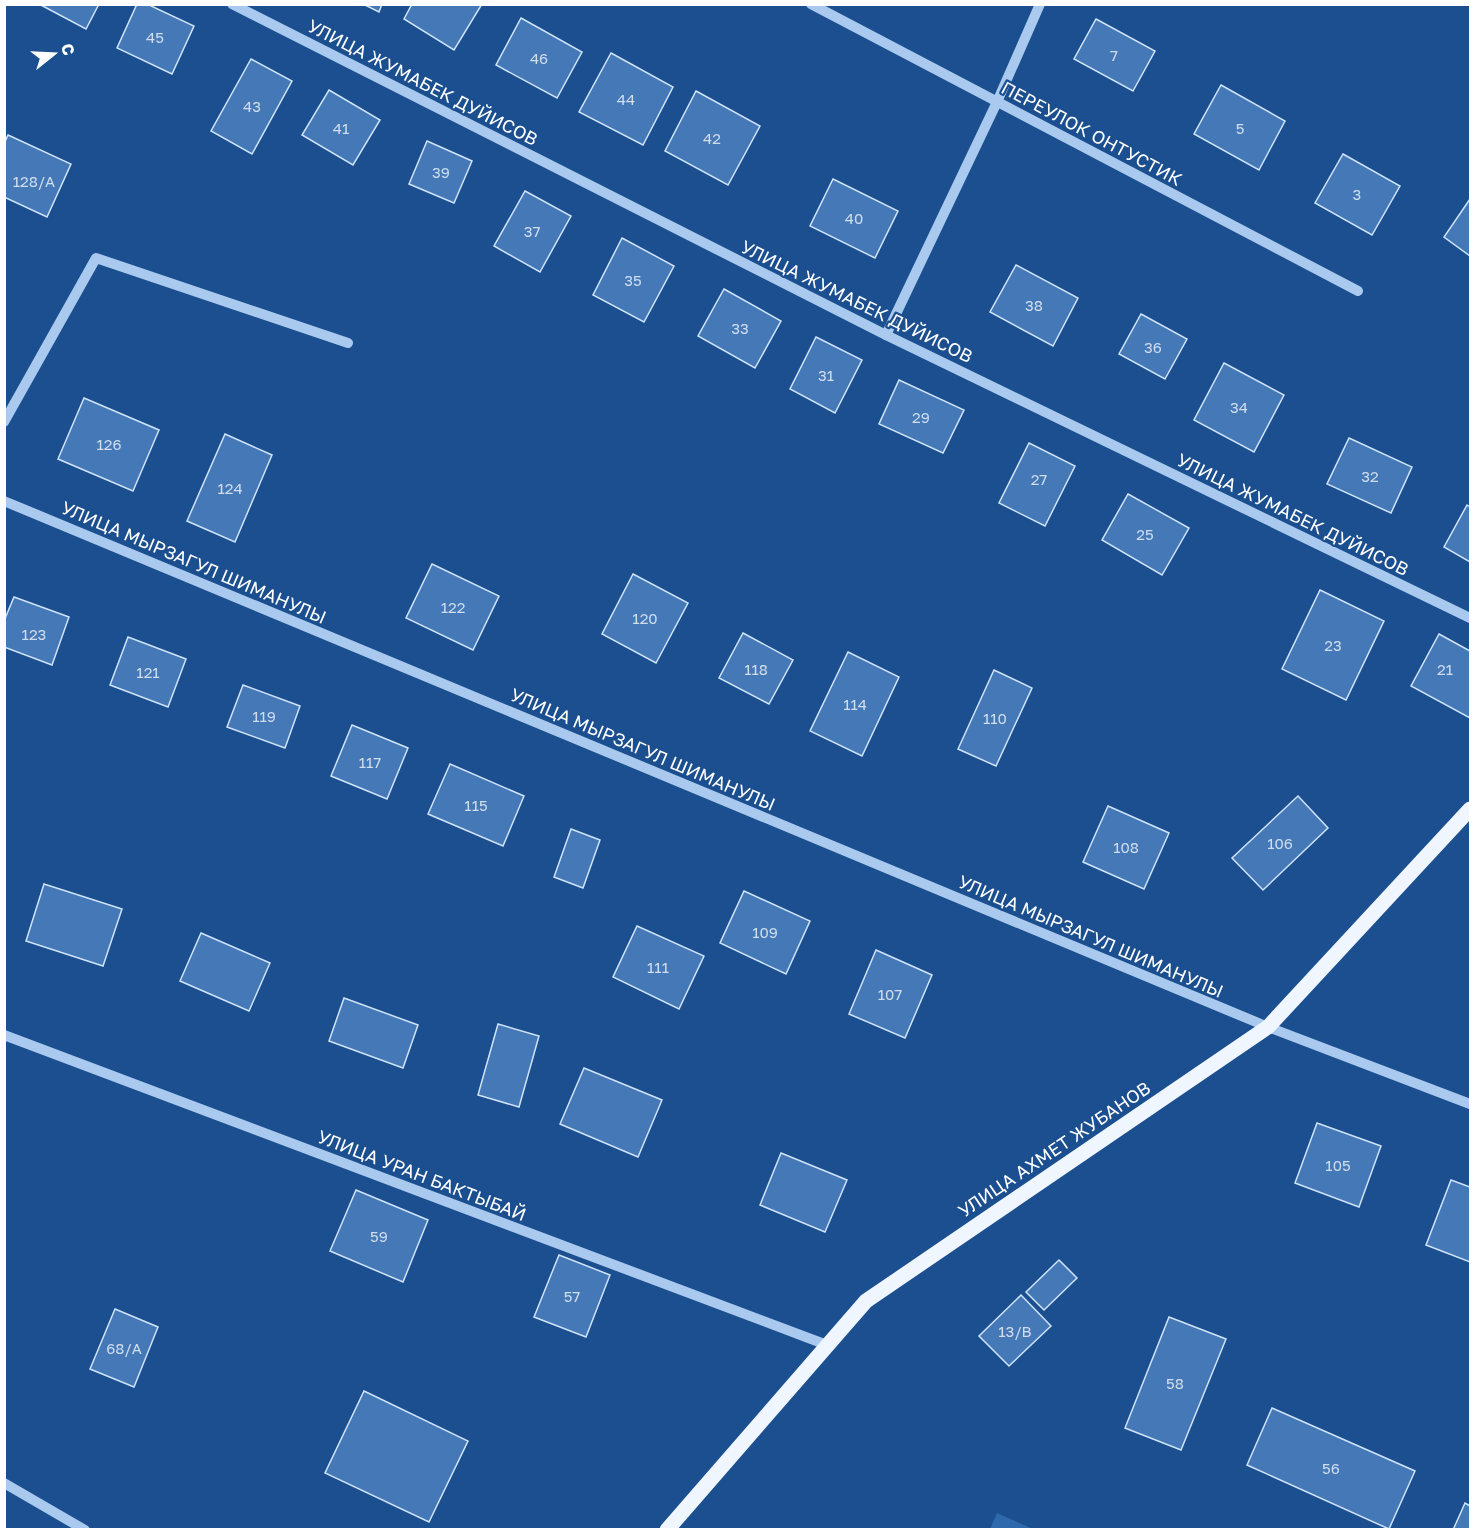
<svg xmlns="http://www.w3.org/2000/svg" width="1475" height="1534" font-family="'Golos Text',sans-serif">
<rect width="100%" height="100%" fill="#1b4f8f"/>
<path fill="#2e69ad" d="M997,1513L1033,1529H990Z"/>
<g fill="#4478b7" stroke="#cfe3fa" stroke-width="1.5">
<path d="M39,4H99L86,29Z"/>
<path d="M137,4H147L194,26L172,74L117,48Z"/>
<path d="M363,4H382L379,12Z"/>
<path d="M412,4H482L454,50L404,19Z"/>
<path d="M521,18L582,52L557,98L496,65Z"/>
<path d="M1096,19L1155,51L1133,91L1074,59Z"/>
<path d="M611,53L673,87L643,145L579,112Z"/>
<path d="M251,59L292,81L252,154L211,131Z"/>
<path d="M1221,85L1285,121L1259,170L1194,134Z"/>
<path d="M329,90L380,120L353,165L302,135Z"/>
<path d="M696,91L760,126L728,185L665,151Z"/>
<path d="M8,135L71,164L47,217L4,197V144Z"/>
<path d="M427,141L472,161L454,203L409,184Z"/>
<path d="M1343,154L1400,186L1372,235L1315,203Z"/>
<path d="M833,179L898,211L875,258L810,226Z"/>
<path d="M525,191L571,216L540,272L494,246Z"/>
<path d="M1470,199V256L1444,237Z"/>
<path d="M622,238L674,266L644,322L593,295Z"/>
<path d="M1016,265L1078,298L1053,346L990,312Z"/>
<path d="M724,289L781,321L755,368L698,336Z"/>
<path d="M1141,314L1187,339L1165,379L1119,354Z"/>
<path d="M816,337L862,360L835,413L790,389Z"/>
<path d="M1224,363L1284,395L1254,452L1194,420Z"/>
<path d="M899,380L964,410L943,453L879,424Z"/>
<path d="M84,398L159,430L133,491L58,459Z"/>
<path d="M225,434L272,455L235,542L187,521Z"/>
<path d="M1349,438L1412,467L1391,513L1327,484Z"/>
<path d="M1029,443L1075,466L1045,526L999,503Z"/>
<path d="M1128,494L1189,528L1162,575L1102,540Z"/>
<path d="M1467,505L1470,507V562L1444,547Z"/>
<path d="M432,564L499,596L473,650L406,618Z"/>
<path d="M633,574L688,603L656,663L602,634Z"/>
<path d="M1320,590L1384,621L1346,700L1282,669Z"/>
<path d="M14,597L69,617L52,665L4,647V621Z"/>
<path d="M743,633L793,660L769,704L719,678Z"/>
<path d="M1439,634L1470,651V718L1411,686Z"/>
<path d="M128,637L186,659L168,707L110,685Z"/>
<path d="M848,652L899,677L862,756L810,731Z"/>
<path d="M994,670L1032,688L996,766L958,749Z"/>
<path d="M243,685L300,706L285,748L227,727Z"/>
<path d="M352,725L408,748L387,799L331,776Z"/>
<path d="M450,764L524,796L503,846L428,814Z"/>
<path d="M1298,796L1328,828L1263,890L1232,858Z"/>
<path d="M1108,806L1169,833L1144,889L1083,862Z"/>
<path d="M571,829L600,840L583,888L554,877Z"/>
<path d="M44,884L122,909L103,966L26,941Z"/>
<path d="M744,891L810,921L786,974L720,943Z"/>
<path d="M637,926L704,956L679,1009L613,977Z"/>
<path d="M201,933L270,963L249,1011L180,981Z"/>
<path d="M876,950L932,975L905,1038L849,1014Z"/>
<path d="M344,998L418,1025L403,1068L329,1041Z"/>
<path d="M498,1024L539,1036L519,1107L478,1095Z"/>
<path d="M584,1068L662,1100L638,1157L560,1124Z"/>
<path d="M1317,1123L1381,1146L1359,1207L1295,1183Z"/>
<path d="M781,1153L847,1180L825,1232L760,1205Z"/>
<path d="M1451,1180L1470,1187V1262L1426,1245Z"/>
<path d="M356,1190L428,1220L403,1282L330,1251Z"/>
<path d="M559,1255L610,1275L586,1337L534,1317Z"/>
<path d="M1059,1260L1077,1278L1044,1310L1026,1292Z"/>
<path d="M1021,1295L1051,1326L1009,1366L979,1336Z"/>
<path d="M115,1309L158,1327L134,1387L90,1369Z"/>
<path d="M1169,1317L1226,1339L1181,1450L1125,1428Z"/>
<path d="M364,1391L468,1441L429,1522L325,1473Z"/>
<path d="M1272,1408L1415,1471L1389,1529L1247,1465Z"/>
<path d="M1465,1503L1470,1506V1530H1453Z"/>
</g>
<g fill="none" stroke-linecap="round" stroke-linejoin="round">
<g stroke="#a9c9ee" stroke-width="10">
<path d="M232,4L886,335L1470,618"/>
<path d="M811,4L1358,291"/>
<path d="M886,335L997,102L1040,4"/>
<path d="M4,422L96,258L348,343"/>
<path d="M4,501L1268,1027L1470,1104"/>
<path d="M4,1035L827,1345"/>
<path d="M4,1483L85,1530"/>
</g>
<path stroke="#f0f6ff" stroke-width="15" d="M667,1530L866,1301L1268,1027L1470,809"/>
</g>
<g text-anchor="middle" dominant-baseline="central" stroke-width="4.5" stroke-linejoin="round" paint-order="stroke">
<g font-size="15" fill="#d0dded">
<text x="155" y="37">45</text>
<text x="1114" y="55">7</text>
<text x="539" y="58">46</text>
<text x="626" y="99">44</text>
<text x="252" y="106">43</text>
<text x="341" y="128">41</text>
<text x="1240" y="128">5</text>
<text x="712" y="138">42</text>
<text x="441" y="172">39</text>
<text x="34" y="181">128/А</text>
<text x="1357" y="194">3</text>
<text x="854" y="218">40</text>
<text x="532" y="231">37</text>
<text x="633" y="280">35</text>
<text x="1034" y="305">38</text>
<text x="740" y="328">33</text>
<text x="1153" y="347">36</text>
<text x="826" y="375">31</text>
<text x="1239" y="407">34</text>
<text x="921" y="417">29</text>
<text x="109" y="444">126</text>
<text x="1370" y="476">32</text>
<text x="1039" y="479">27</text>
<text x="230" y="488">124</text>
<text x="1145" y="534">25</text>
<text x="453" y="607">122</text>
<text x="645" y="618">120</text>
<text x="34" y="634">123</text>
<text x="1333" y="645">23</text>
<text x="756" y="669">118</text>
<text x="1445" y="669">21</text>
<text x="148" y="672">121</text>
<text x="855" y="704">114</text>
<text x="264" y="716">119</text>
<text x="995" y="718">110</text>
<text x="370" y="762">117</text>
<text x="476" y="805">115</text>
<text x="1280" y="843">106</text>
<text x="1126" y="847">108</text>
<text x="765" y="932">109</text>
<text x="658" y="967">111</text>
<text x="890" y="994">107</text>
<text x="1338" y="1165">105</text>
<text x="379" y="1236">59</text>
<text x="572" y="1296">57</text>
<text x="1015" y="1331">13/В</text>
<text x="124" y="1348">68/А</text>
<text x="1175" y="1383">58</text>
<text x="1331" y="1468">56</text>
</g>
<g font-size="18" fill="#fff" stroke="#1b4f8f">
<text transform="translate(423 82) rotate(27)">УЛИЦА ЖУМАБЕК ДУЙИСОВ</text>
<text transform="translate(1092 133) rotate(28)">ПЕРЕУЛОК ОНТУСТИК</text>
<text transform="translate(857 301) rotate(26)">УЛИЦА ЖУМАБЕК ДУЙИСОВ</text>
<text transform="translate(1293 514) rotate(26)">УЛИЦА ЖУМАБЕК ДУЙИСОВ</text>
<text transform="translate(194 562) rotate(23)">УЛИЦА МЫРЗАГУЛ ШИМАНУЛЫ</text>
<text transform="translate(643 749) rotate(23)">УЛИЦА МЫРЗАГУЛ ШИМАНУЛЫ</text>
<text transform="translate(1091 936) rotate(23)">УЛИЦА МЫРЗАГУЛ ШИМАНУЛЫ</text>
<text transform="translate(1054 1149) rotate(-34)">УЛИЦА АХМЕТ ЖУБАНОВ</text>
<text transform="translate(422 1175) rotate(21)">УЛИЦА УРАН БАКТЫБАЙ</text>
</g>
</g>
<rect width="1475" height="1534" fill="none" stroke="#ffffff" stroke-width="12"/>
<g transform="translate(54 54) rotate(72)" stroke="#1b4f8f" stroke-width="4.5" paint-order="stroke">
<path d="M0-4.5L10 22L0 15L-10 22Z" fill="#ffffff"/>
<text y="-9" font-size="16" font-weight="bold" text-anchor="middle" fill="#ffffff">С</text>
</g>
</svg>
